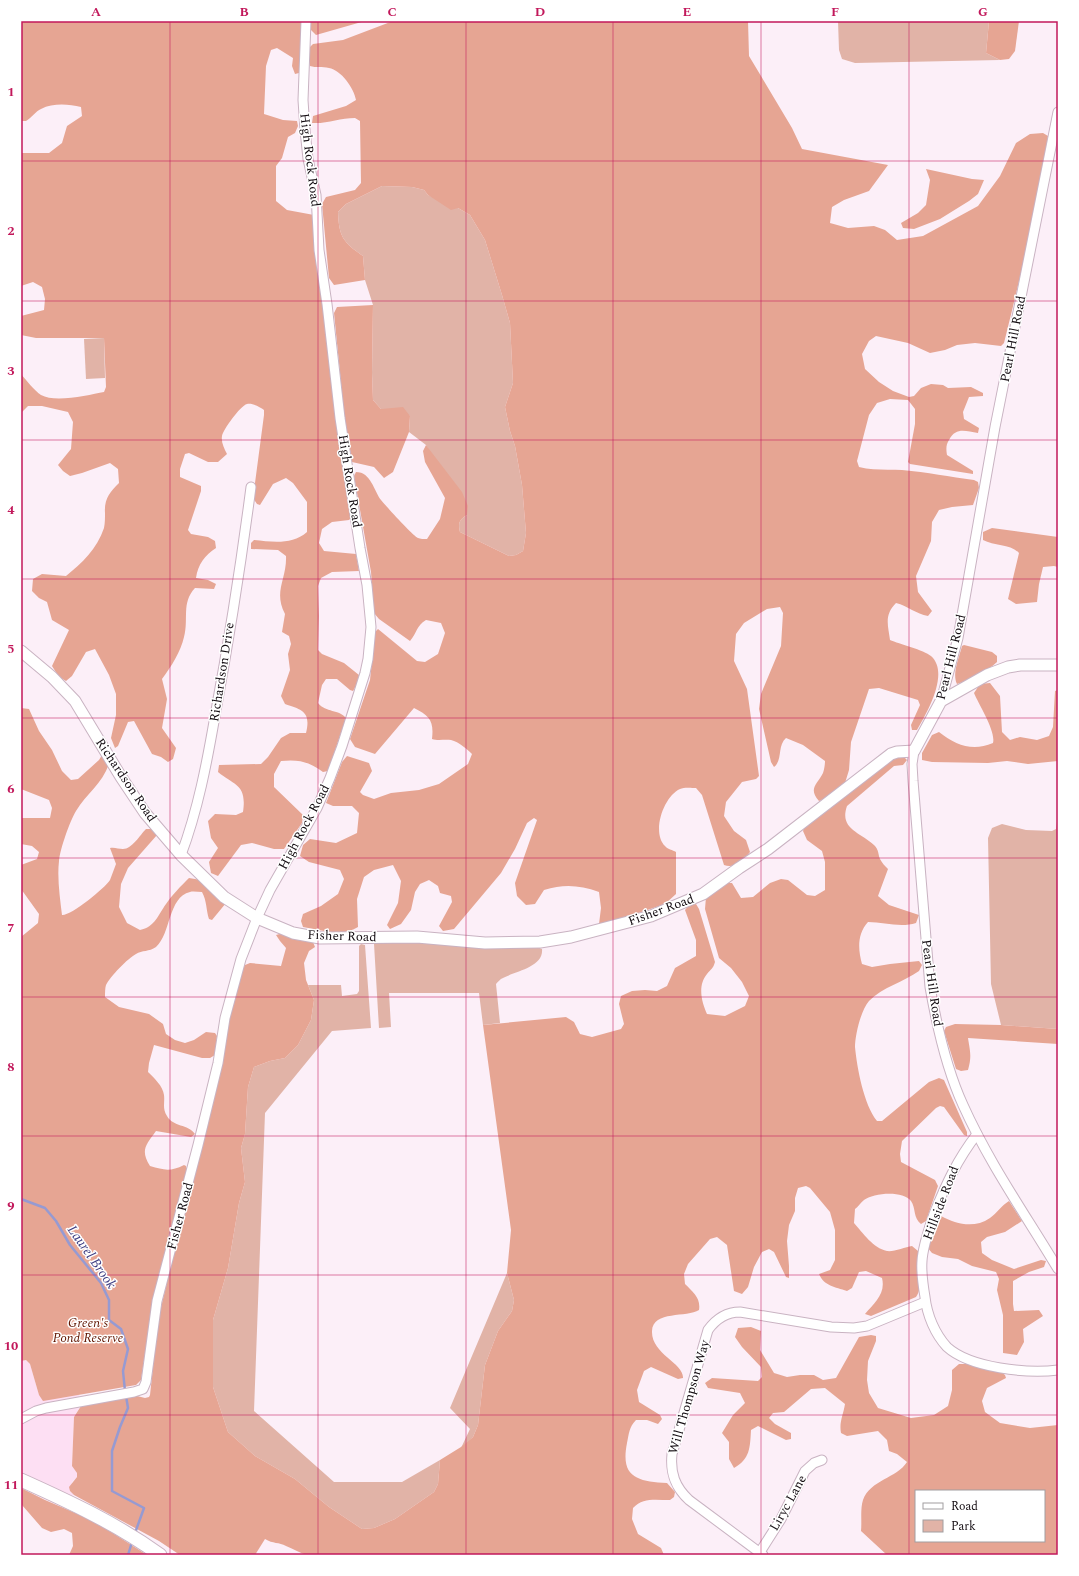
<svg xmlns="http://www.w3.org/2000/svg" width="1079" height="1576" font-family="Spectral,serif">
<rect width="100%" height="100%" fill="#fceff8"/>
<path fill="#fddff3" d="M26,1360L30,1364L39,1395H79L81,1405L74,1417L72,1465L77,1473V1477L72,1482L70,1491L74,1495H73L66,1509L21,1488V1361Z"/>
<g fill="#e1b3a7">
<path d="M838,21H989L986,53L1000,60L855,63L842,59L839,50Z"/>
<path d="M382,186L412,187L424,190L428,195L458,208L470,215L485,240L502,295L510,323L513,383L505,407L510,431L515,446L522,485L526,533L523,551L516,555L509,556L460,532C458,523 459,520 467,515L426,445L409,432L410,416L381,409L373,400L372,373L373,305L365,280L363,256C343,242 339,237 338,212L346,204Z"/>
<path d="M104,338L105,378L86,379L84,339Z"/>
<path d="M1058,814V1029L1001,1025L991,984L988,838L992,828L1002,824L1026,830L1052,831L1056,829Z"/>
<path d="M376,941L535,946L542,949C544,967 516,971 503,978C500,979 498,982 496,984L500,1023L483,1025L479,993H389L391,1027L379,1028L374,944Z"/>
<path d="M361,944L365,945L371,1028L332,1031L265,1113L254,1411L334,1482H402L440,1460L438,1484L434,1492L395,1519L374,1528L362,1529L329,1507L295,1479L255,1456L228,1432L213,1387V1320L228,1268L239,1203L245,1182L241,1148L245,1134L248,1087L254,1067L270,1061L285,1058L298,1045L311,1020L314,1000L308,985H341L342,996L357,994L359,991V946Z"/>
<path d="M507,1273L514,1300L512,1311L498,1331L485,1365L478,1425L473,1437L461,1448L470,1429L450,1408Z"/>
</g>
<g fill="#e6a593" fill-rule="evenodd">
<path d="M21,21H303L299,73L295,74L292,66L293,58L277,48L271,50L266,66L264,114L283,120L297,121L298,126L295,133L288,137L282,158L276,166V201L287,210L314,215L351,518L349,520L332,522L322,529L319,543L324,551L356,554L359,571L332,572L321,578L318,586L319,616L318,650L322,654L344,663L359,675L357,684L353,691L350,690L337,679H326L322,685L318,703C326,713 339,709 346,718L328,771L323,772C309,762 299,759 281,761L274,774V787L303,815L302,823L284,849H274L252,843L241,845L218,876L211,873L209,862L218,848L211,838L208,821L215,814L236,815L243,812C247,784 235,786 218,772L219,765L261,764L268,757L281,738L290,733H306C311,712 303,710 285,704L281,696L290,670L288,654L291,644L289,636L282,632L285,614C273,591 287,579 286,556L278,550L251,549V543L254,540C273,542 292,545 307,532V502L293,483L286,478L273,484L260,505L257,504L253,498L264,415V410C260,407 253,403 247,404C240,406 223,430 222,436C221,442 224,448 227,454L218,462H208L189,453L185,454L180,469V477L201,486V491L188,530L191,534L208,537L215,541L216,548C205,555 198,564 196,578L208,580L216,584L214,589L195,588C181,603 189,619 184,637C181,651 171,667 162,679L167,699L162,728L176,748L173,759L168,762L161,757L152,754L134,721L128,722L118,746L115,748L111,738L116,715V694L109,675L95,649L86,652L72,676L66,681L59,677L52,666L69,630L52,620L47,602L39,598L32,591L33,579L42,574L66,576C82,563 97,549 104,528C105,523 105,518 105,513C104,499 110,492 119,483L118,469L110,463L82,473L70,476L63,471L58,465L71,449L73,422L68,412L42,406H28L21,413V374C25,379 35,391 41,395C55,403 89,395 104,392L106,387L104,338H36L21,335V316L44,310L45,299L42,287L33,282L21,286V153H49L62,143L67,126L82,116L81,107C68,104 53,103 41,109C36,111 31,118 26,121H21Z"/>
<path d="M310,21H365L316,35L311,30Z"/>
<path d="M393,21H748L749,56L792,128L802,149L888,165L869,191L844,200L832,207L830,223L848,228L874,226L885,230L897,240L923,236L978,206L1000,176L1016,143L1030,134L1043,133L1048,136C1037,206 1021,275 1004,343L1001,346L975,343L957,345L945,350L930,353L908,343L876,336L869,341L862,354L865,369L879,382L893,391L909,397L914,396L921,388L931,384L943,385L948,388L971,387L983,393V396L969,397L963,412L964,419L979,428L978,433C965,431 956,427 949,440C946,445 946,448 947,455L973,471V474L910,464L908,462L915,424V409L908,400L890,399L877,403L869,415L857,461L859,467C873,471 888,469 902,470C927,472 950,477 974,480L978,482L979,488L973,505L952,507L939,510L932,522L931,541L916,576L918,592L932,611L928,616C916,614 908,606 896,603C884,615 888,625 890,640C899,644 924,650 931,656C950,673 927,713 917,730H912L911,725L920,705L918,700L879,688L869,689L851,742L849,770L845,783L826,798L819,801C808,788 817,785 823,773C824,770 825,765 825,761L803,745L786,738C777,746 783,760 774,767L771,762L759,709L761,694L781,646L783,613L780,607L767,609L744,623L736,634L734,661L747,689L759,776L756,779L742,782L726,802L724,816L734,831L746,840L750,852C744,860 735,869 724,865L702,795L696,788C692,788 684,787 680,789C664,796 651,832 665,846C667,849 673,850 676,852V894L665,904L606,924H599L601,908L599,892C579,885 564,884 544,890L535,904L526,905L517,896L515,883L537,820L534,818L527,823L515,849L501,873L454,929L443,931L439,926L452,902L451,896L440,893L438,886L429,880L420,884L415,892L411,910L401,924L390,929L387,925L398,903L401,881L393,865L374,870L364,877L357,899L358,927C342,937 320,930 303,927L301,921L303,914L321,906L338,894L344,879L340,870L309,862L300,856L303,845L310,839L336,843L357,833L359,813L352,806H333L326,803L342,762L347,756L369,763L372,771L360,792L363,795L374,799L391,793L419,790L439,784L468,764L472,754C467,749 459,742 451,740C445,739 438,741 432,739C434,721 430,716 414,708L375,754L355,747L350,739L370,680L375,632L378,629L417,661L425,662L438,654L445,633L441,623L426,620C416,626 417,633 410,641L379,619L374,613L371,572L354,476L356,472C371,472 374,491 381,500C386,506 413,536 418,538C420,539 424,539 427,539L440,519L445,498L425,462L423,451L426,445L462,492L468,506L467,515C459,520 458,523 460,532L509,556L516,555L523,551L526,533L522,485L515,446L510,431L505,407L513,383L510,323L502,295L485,240L470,215L458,208L451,210L428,195L424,190L412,187L382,186L346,204L338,212C339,237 343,242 363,256L365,280L334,285L329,278L322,204L326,197L355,190L361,183L360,121L355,118C340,118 327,124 312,123L313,116L346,106L356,100C354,88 341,70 329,68C322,66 316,68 310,66L309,48L313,44L343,40Z"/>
<path d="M989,21H1019L1015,51L1009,59L1000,60L986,53Z"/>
<path d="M926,169L972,179L984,180L978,194L969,201L940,219L914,229L903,228L901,223L918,213L926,205L930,180Z"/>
<path d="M373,305L372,373L373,400L381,409L403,407L410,416L409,432L393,472L384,478L374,467L352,462L344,413L334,313L337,307Z"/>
<path d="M992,528L1058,537V567L1054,566L1043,567L1039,584L1037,602L1016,604L1008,599L1019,553C1011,544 994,546 983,540V532Z"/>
<path d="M964,645L992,652L997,656V662C986,672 971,680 957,684C952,673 959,658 962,646Z"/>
<path d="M990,683L1000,696L1002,732L1010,740L1020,737L1037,740L1049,736L1053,727L1055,691L1058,690V761L1028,764L1007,761L988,763L932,762L922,760V753L932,735L939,732C956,745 972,752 993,743C996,731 979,705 974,693L980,684Z"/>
<path d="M21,708L29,709L39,731L52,750L62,771L71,780L78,779L99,760L102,755L109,764C102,784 86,794 76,811C70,821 60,849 59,861C57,878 60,898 62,915C71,916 105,888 110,880C112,875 114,869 116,864L110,848C115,847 118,849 123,849C132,849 140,835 146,829H154L157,835L128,868L121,884L119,907L127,923L140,930C155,927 158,915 166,904C172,895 181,886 189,878L201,880L226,903L212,920L209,919C206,910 207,901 202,892C198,892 193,891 190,892C168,897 171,934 156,947C149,952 142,950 136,954C128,958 110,977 106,985C105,988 105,993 105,997L119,1007L149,1014L163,1024L166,1034L175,1040L185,1043L194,1040L206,1032L215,1033L217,1036L215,1055L210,1058H202L154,1045L149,1063L148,1072C154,1078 163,1086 164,1095C165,1103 162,1108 167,1116C173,1127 188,1124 195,1134L191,1137L156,1131C146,1145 140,1150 150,1166C164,1170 170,1172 184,1165L186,1166L187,1171L153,1300L141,1380L136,1385L49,1400L43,1401L39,1395L30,1364L26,1360L21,1361V937L38,923L39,914L21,889V865L37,859L39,852L32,846L21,844V818H50L52,808L49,800L21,789Z"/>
<path d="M896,756H903L907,760L903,765L894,766L847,806C839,829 860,832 874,845C879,850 878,854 880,859C882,863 885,866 888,869L878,896L889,905L919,915L916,923C900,928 884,922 868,922C857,934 858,950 862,964L872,967L890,964L919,961L922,965L919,971C904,982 882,987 869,1001C861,1010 855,1035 855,1047C857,1068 864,1105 877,1121H882L929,1082L939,1078L944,1080L967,1132V1136L964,1135L944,1107L940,1106L936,1108L902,1141L900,1154L901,1162L935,1180L938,1186L926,1221L921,1224C913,1218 916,1208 911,1201C903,1190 873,1193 864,1200C860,1203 858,1207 855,1209L854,1223C863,1233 873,1248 887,1251C894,1252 905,1247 912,1246L918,1251C919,1264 924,1286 916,1297L871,1316L865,1314C874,1303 886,1294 882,1278L866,1271L859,1272L852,1288L847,1291C835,1287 824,1286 819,1274L830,1270L835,1260V1230L830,1212L810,1188L806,1186L798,1188L795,1198V1211L789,1225L787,1241L789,1266V1278L786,1277L774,1252L769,1249L762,1252L754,1267L748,1287L742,1294L734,1291L727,1245L717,1237L710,1239L688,1264L684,1274L685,1284C693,1292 701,1298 699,1310C687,1318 653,1310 652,1331C651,1354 684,1363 683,1378L678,1379L651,1367L644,1371L637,1390L639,1402L660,1415L662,1419L658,1424L647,1420H636C629,1427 629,1434 627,1443C620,1478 638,1481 667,1483L675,1492L674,1497L670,1500C656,1500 643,1497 633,1508L632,1519L638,1534L661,1548L664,1555H307C300,1553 294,1549 286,1546C279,1542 273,1544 265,1539L255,1555H180L159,1541L74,1495L70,1491L69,1487L77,1477V1473L72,1466L74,1417L81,1406L122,1397L137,1396L145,1398L149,1397L150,1395L158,1320L227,1029L239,975L245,965L250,963L281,966L286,948L280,941L276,935L283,933L313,942L315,947L309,951L304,963L306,980L314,1000L311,1020L298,1045L285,1058L270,1061L254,1067L248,1087L245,1134L241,1148L245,1182L239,1203L228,1268L213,1320V1387L228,1432L255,1456L295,1479L329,1507L362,1529L374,1528L395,1519L434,1492L438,1484L440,1460L461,1447L473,1437L478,1425L485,1365L498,1331L512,1311L514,1300L507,1273L511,1230L483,1025L566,1017L574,1022L580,1034L592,1037L621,1029L624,1024L619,1004L621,996L632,991L645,990L657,991L667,986L675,968L696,956V940L685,910L689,905L696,904L699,909L715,962C713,969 711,969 707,974C697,986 702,1003 707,1014L725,1016L745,1006L749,996L742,982L731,968L719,958L705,909L706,897L728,883H732L741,898L753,897L770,883L781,879L788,880L807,895L815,896L825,890V862L822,851L807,840L803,831L805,826Z"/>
<path d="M955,1024L1001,1025L1058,1029V1044L968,1038C970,1051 972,1056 968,1070L961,1071L956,1069L944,1031L946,1027Z"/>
<path d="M1009,1201L1022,1221L1005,1232L987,1237L981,1242L982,1253L992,1260L1014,1269L1041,1260L1046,1261L1044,1267L1029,1272L1013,1281V1304L1014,1311L1039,1310L1043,1316L1023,1329L1024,1342L1017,1355L1003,1353V1315L997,1290L999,1279L996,1272L972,1266L958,1259L942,1257L932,1253L927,1247L937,1221L941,1216C956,1224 974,1229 990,1218C997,1213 1001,1206 1009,1201Z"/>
<path d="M751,1327L761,1331L760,1350L774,1373L787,1377L800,1375H814L823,1380L836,1378L859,1337L871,1335L876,1336V1341L868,1361L867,1380L869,1393L878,1408L911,1418L934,1415L948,1406L952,1390V1370L959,1364H967L1001,1372L1005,1375L1006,1378L987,1388L982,1401L985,1412L1000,1423L1030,1428L1058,1425V1555H887L861,1531C862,1521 860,1509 863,1500C870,1480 897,1478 907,1462L897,1454L889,1451L887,1440L878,1431L847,1436L841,1433C839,1422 843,1416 845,1404L825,1388L811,1389L784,1412L773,1413L769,1418L775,1424L791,1433V1439L786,1440L758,1426L751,1430C750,1448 750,1459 734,1468L729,1459V1442L722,1433L733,1415L745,1403L740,1393L708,1388L705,1383L712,1378L758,1381L762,1377L761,1367L742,1347L735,1337L738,1328ZM916,1491H1044V1541H916Z"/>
<path d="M21,1488L45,1500L94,1521L147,1555H69L73,1546L72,1533L64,1529L51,1532L42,1528L22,1505Z"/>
</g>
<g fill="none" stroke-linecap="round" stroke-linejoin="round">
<g stroke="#969ad2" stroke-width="2.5">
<path d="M21,1199L45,1208L56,1221L70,1245L101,1283L109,1300V1320L121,1329L128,1349L123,1371L125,1391"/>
<path d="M126,1396L128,1408L120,1427L112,1451V1491L144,1508L135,1533"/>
<path d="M128,1555L132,1542"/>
</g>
<defs>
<g id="minor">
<path d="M941,701L958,638L995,427L1058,112"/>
<path d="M914,751L912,764L913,781L930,987C937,1027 946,1068 963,1105C989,1163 1025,1214 1058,1269"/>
<path d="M181,855C198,810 207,762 215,716C229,640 241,564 251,487"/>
<path d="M977,1134C957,1160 946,1184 934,1214C929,1229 923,1245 922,1261C921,1273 923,1285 925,1297C927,1315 935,1334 947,1347C970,1368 1028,1374 1058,1370"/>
<path d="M21,1419L36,1411L46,1408L134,1392L143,1389L146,1382L157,1301L198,1145L218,1063L225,1018L241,959L257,918L270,890L317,808L330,778L342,746L365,673L368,659L371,627L367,585L360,548L340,418L327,304L319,250L316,195L308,159L305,130L303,100L306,21"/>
<path d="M760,1552L781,1519L805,1471L814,1463L822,1460"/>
<path d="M763,1555L689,1500C675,1487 670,1473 672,1454L708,1330C716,1319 726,1312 740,1312L831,1327L854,1328L867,1326L925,1302"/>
</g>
<path id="tertiary" d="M21,651L52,677L75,701L121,777L145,813L181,855L224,897L257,918L293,933L320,938L417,937L485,943L540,942L571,937L651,916L703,894L739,868L768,849L891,754L897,752L914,751L941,701L987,675L1008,667L1020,665H1058"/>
<path id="secondary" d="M21,1480C70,1502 117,1524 160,1555"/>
</defs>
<use href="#minor" stroke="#c9b3c2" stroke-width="11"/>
<use href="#tertiary" stroke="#c9b3c2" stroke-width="13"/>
<use href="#secondary" stroke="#c9b3c2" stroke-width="15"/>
<use href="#minor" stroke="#fff" stroke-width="9"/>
<use href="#tertiary" stroke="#fff" stroke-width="11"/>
<use href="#secondary" stroke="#fff" stroke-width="13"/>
</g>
<path fill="none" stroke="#c2185b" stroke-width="1" stroke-opacity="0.55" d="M170,21V1555M318,21V1555M466,21V1555M613,21V1555M761,21V1555M909,21V1555M21,161H1058M21,301H1058M21,440H1058M21,579H1058M21,718H1058M21,858H1058M21,997H1058M21,1136H1058M21,1275H1058M21,1415H1058"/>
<g text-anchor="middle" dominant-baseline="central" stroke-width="3" stroke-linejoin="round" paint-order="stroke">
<g font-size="13" fill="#130c11" stroke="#fff">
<text transform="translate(310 160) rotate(83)">High Rock Road</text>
<text transform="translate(1013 339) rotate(-79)">Pearl Hill Road</text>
<text transform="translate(350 481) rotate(81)">High Rock Road</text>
<text transform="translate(951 657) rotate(-76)">Pearl Hill Road</text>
<text transform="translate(222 672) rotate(-81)">Richardson Drive</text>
<text transform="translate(126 780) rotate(56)">Richardson Road</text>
<text transform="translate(304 827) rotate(-62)">High Rock Road</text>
<text transform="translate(661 910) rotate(-20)">Fisher Road</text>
<text transform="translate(342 936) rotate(2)">Fisher Road</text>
<text transform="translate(932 983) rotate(82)">Pearl Hill Road</text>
<text transform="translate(941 1203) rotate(-69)">Hillside Road</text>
<text transform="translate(180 1216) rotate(-75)">Fisher Road</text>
<text transform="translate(689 1397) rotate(-74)">Will Thompson Way</text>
<text transform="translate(788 1503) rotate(-61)">Liryc Lane</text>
</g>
<g font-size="13" font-style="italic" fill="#601500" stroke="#fff">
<text x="88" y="1323">Green's<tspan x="88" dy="15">Pond Reserve</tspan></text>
</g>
<g font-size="14" font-style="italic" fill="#3f3e83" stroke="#fff">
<text transform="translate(92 1257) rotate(55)">Laurel Brook</text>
</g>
</g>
<rect width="1079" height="1576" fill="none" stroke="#ffffff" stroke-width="44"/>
<rect x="915" y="1490" width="130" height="52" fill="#ffffff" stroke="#a19ea0"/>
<rect x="923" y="1503" width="20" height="6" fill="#ffffff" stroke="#a19ea0"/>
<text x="951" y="1510" font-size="12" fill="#130c11">Road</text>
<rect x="923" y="1520" width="20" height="12" fill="#e1b3a7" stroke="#a19ea0"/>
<text x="951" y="1530" font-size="12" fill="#130c11">Park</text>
<rect x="22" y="22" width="1035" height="1532" fill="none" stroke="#c2185b" stroke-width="1.5"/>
<g font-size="13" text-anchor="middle" font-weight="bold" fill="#c2185b">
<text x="96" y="16">A</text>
<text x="244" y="16">B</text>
<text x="392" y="16">C</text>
<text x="540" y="16">D</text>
<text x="687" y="16">E</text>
<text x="835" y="16">F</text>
<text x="983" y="16">G</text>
<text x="11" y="96">1</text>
<text x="11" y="235">2</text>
<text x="11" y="375">3</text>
<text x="11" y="514">4</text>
<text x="11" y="653">5</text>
<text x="11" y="793">6</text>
<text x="11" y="932">7</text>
<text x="11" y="1071">8</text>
<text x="11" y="1210">9</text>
<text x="11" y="1350">10</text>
<text x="11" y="1489">11</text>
</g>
</svg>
